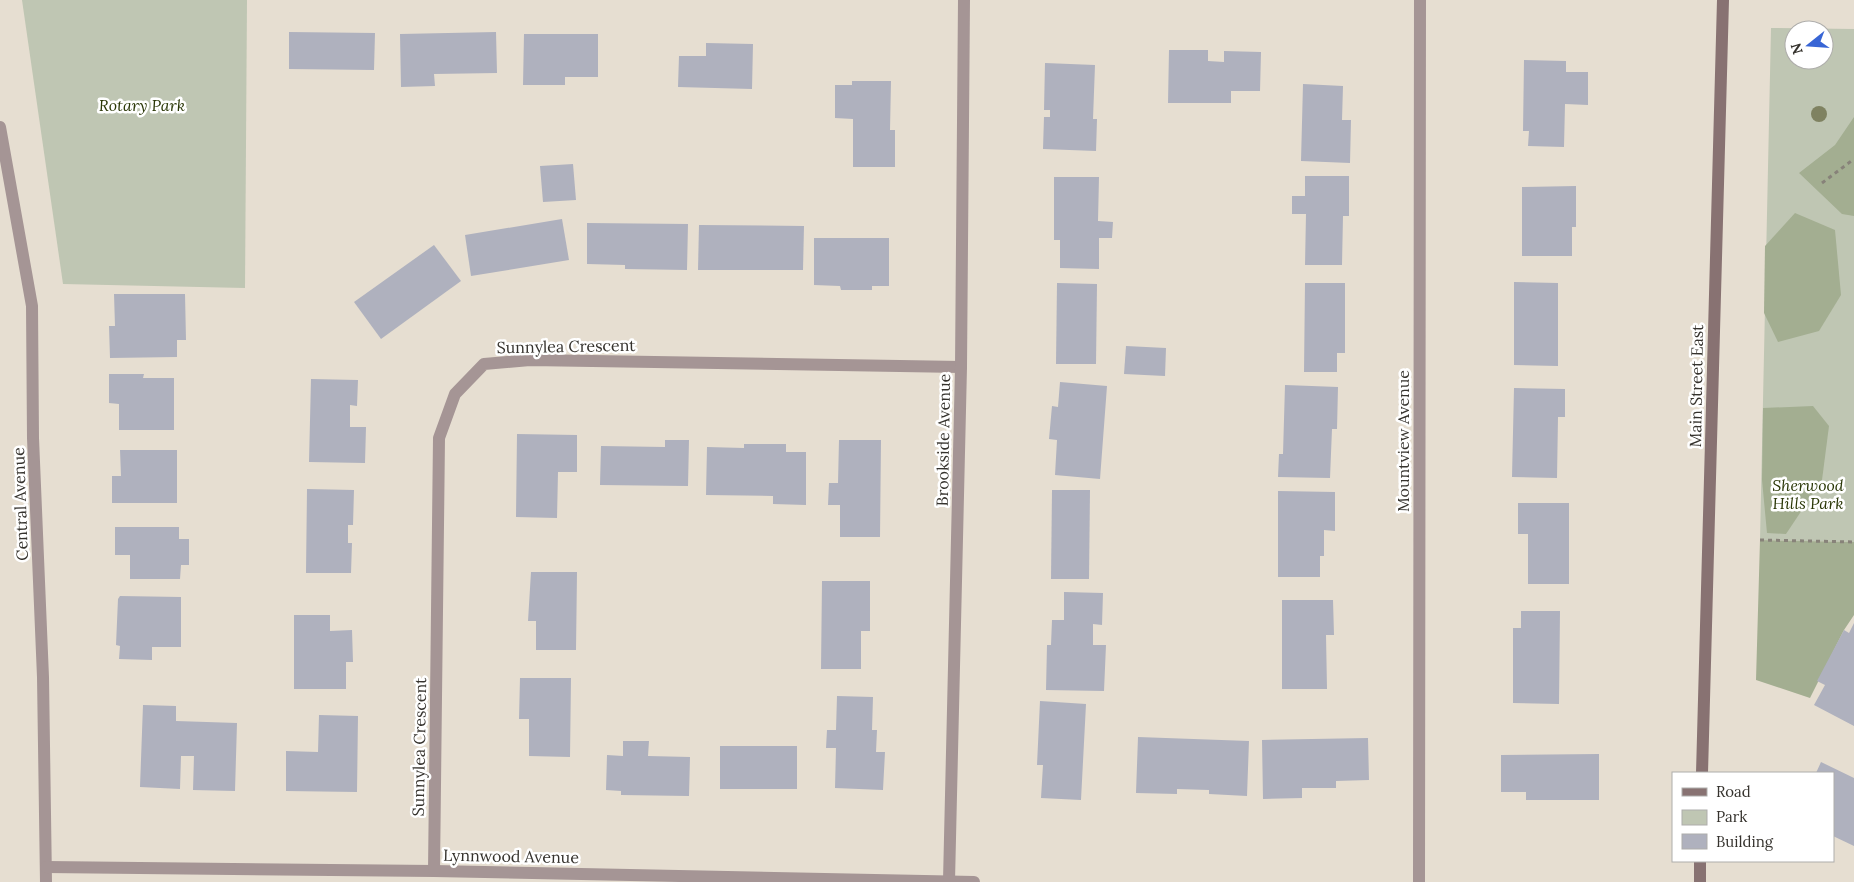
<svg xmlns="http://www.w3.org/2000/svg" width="1854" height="882" font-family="Lora,serif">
<rect width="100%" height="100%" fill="#e6ded1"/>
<g fill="#bfc6b3" fill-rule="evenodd">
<path d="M22,0H247L245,288L63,284Z"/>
<path d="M1771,28L1854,29V542L1760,540ZM1794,30H1824V60H1794Z"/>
</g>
<g fill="#a3ae91">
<path d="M1854,117V216L1842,214L1799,173L1835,145Z"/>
<path d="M1795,213L1835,230L1841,295L1819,331L1778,342L1764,313L1765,246Z"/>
<path d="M1813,406L1829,426L1822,480L1786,534L1767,533L1762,480L1763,408Z"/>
<path d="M1760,540L1854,542V615L1844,630L1810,698L1756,680Z"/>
</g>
<g fill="#afb1be">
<path d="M289,32L375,33L374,70L289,69Z"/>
<path d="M496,32L497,73L434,74L435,86L401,87L400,34Z"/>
<path d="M524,34H598V77H565V85H523Z"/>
<path d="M706,43L753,44L752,89L678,87L679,56H706Z"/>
<path d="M1169,50H1208V61L1224,62V51L1261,52L1260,91H1231V103H1168Z"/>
<path d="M1524,60L1566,61V72H1588V105L1565,104L1564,147L1528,146L1529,131H1523Z"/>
<path d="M1045,63L1095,65L1093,119H1097L1096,151L1043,149L1044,117H1050V110H1044Z"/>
<path d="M852,81H891L890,130H895V167H853V119L835,118V85H852Z"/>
<path d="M1303,84L1343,86L1342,120H1351L1350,163L1301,161Z"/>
<path d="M573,164L576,200L543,202L540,166Z"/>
<path d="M1305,176H1349V216H1343L1342,265H1305L1306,214H1292V196H1305Z"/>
<path d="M1054,177H1099L1098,221L1113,222L1112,238H1099V269L1060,268V240H1054Z"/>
<path d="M1576,186V227H1572V256H1522V187Z"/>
<path d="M562,219L569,260L471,276L465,235Z"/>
<path d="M587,223L688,224L687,270L625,269V265L587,264Z"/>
<path d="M699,225L804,226L803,270H698Z"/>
<path d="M814,238H889V286H872V290H841L840,286L814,285Z"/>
<path d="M434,245L461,281L381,339L354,302Z"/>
<path d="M1514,282L1558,283V366L1514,365Z"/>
<path d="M1057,283L1097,284L1096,364H1056Z"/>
<path d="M1305,283H1345V353H1337V372H1304Z"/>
<path d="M114,294H185L186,340H177V357L110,358L109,326H115Z"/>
<path d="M1126,346L1166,348L1165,376L1124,374Z"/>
<path d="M109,374H144L143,378H174V430H119V404L109,403Z"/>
<path d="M311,379L358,380L357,406L350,405V427H366L365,463L309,462Z"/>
<path d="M1060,382L1107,386L1100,479L1055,475L1057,440L1049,439L1052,406L1058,407Z"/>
<path d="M1285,385L1338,387L1337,429H1332L1330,478L1278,477L1279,454H1283Z"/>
<path d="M1514,388L1565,389V417H1558L1557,478L1512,477Z"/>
<path d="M517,434L577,435V472H558L557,518L516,517Z"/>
<path d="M665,440H689L688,486L600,485L601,446L665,447Z"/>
<path d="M839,440H881L880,537H840V505H828L829,483H838Z"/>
<path d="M744,444H786V452H806V505L773,504V496L706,495L707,447L744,448Z"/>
<path d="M120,450H177V503H112V476H121Z"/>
<path d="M307,489L354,490L353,525H348V543H352L351,573H306Z"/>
<path d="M1052,490H1090L1089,579H1051Z"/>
<path d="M1278,491L1335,492V531L1324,530V556H1320V577H1278Z"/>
<path d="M1518,503H1569V584H1528V534H1518Z"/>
<path d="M115,527H179V539H189V565H181L180,579H130V555H115Z"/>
<path d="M531,572H577L576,650H536V621H528Z"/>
<path d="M822,581H870V631H861V669H821Z"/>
<path d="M1064,592L1103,593L1102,625L1093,624V645H1106L1104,691L1046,690L1047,645H1051L1052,620H1064Z"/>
<path d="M120,596L181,597V647H152V660L119,659L120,646L116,645L118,599Z"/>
<path d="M1282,600H1333L1334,635H1326L1327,689H1282Z"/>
<path d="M1521,611H1560L1559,704L1513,703V628H1521Z"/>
<path d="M294,615H330V631L352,630L353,662H346V689H294Z"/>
<path d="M1854,623V726L1814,705L1825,685L1817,681L1844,630L1849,633Z"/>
<path d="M520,678H571L570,757L529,756V719H519Z"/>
<path d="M837,696L873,697L872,730H877L876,752H885L883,790L835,788L836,748H826L827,730H836Z"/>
<path d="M1040,701L1086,704L1081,800L1041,798L1043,765H1037Z"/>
<path d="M143,705L176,706V721L237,723L235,791L193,790L194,756H181L180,789L140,787Z"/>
<path d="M319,715L358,716L357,792L286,791V751L318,752Z"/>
<path d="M1138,737L1249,741L1247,796L1209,794V790L1177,789V794L1136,793Z"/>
<path d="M1368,738L1369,780L1336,781V788H1302V798L1263,799L1262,740Z"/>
<path d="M623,741H649L648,756L690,757L689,796L621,795V791L606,790L607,755L623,756Z"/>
<rect x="720" y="746" width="77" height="43"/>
<path d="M1599,754V800H1526V792H1501V755Z"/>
<path d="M1821,762L1854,778V846L1833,836V773H1816Z"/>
</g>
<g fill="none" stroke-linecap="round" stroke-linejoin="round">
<g stroke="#878279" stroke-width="3" stroke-dasharray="4 4" stroke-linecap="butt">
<path d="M1822,183L1854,159"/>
<path d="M1760,540L1854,542"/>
</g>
<g stroke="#a59595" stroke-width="12">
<path d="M0,127L32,306L33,438L43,677L46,882"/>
<path d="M46,867L434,871L974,882"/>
<path d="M434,871L439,438L455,394L484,364L530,360L961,367"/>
<path d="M949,881L961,367L964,0"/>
<path d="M1419,882L1420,0"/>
</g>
<g stroke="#887272" stroke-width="12">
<path d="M1702,773L1723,0"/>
<path d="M1700,882V861"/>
</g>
</g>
<circle fill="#7f8261" cx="1819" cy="114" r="8"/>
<g text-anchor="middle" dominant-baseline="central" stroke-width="5" stroke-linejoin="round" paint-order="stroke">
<g font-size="16" font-style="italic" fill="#2a3706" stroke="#fff">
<text x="142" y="105">Rotary Park</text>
<text x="1808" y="485">Sherwood<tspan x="1808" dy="18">Hills Park</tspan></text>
</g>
<g font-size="16" fill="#35322d" stroke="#fff">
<text transform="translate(566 346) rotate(-1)">Sunnylea Crescent</text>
<text transform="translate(1696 386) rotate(-89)">Main Street East</text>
<text transform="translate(943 440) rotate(-89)">Brookside Avenue</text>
<text transform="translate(1403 441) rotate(-90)">Mountview Avenue</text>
<text transform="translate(20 504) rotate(-92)">Central Avenue</text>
<text transform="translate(419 747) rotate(-89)">Sunnylea Crescent</text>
<text transform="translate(511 856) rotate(1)">Lynnwood Avenue</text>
</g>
</g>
<rect x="1672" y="772" width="162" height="90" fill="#ffffff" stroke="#aeadab"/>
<rect x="1682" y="788" width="25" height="8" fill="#887272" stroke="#aeadab"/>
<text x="1716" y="797" font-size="15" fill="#35322d">Road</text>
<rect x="1682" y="810" width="25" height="15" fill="#bfc6b3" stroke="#aeadab"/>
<text x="1716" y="822" font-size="15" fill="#35322d">Park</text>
<rect x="1682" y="834" width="25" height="15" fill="#afb1be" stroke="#aeadab"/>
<text x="1716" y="847" font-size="15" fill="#35322d">Building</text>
<g transform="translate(1809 45) rotate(253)"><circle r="24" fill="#ffffff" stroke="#aeadab"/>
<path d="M0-4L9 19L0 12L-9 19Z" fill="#3865d5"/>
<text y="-8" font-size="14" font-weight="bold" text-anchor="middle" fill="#35322d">N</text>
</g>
</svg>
